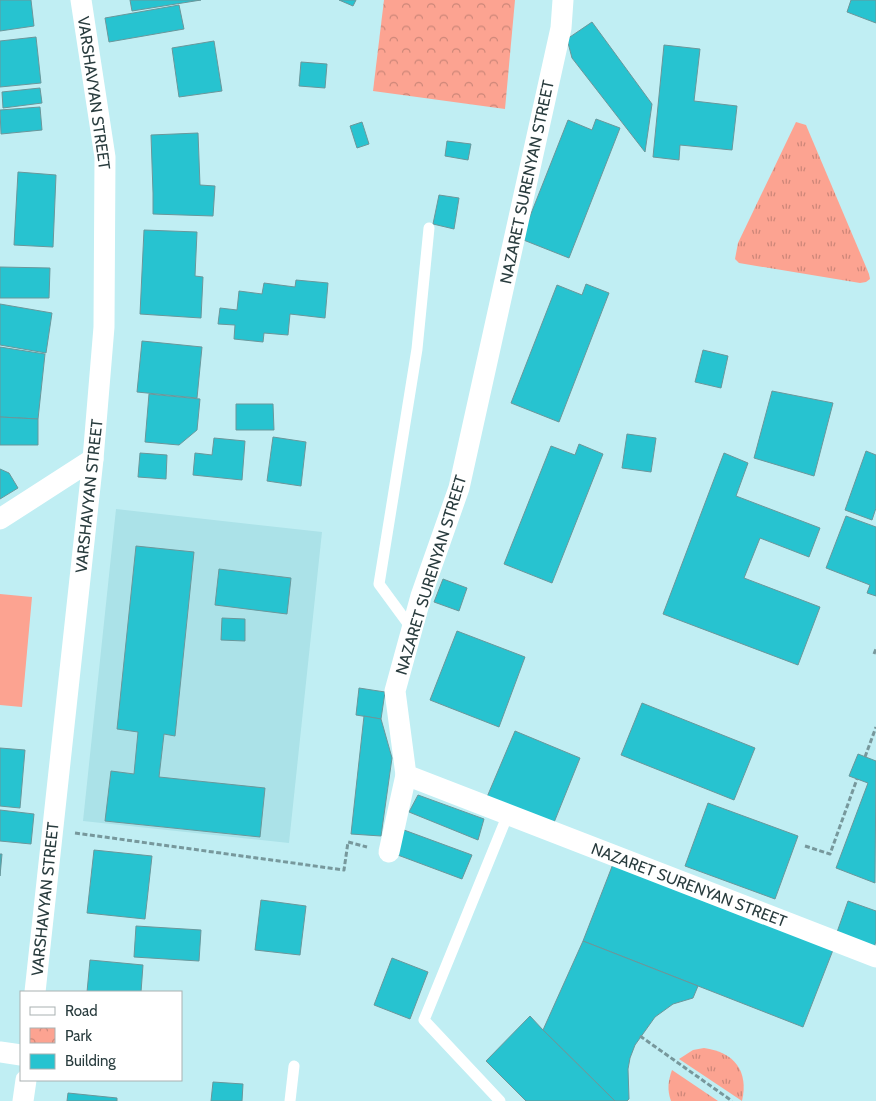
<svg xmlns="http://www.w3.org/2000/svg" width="876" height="1101" font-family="Cabin,sans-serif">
<defs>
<pattern id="grass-tufts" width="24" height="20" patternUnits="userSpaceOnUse" patternTransform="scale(1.25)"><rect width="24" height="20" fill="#fca391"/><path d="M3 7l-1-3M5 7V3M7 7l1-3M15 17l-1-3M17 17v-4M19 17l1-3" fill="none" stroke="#cc8678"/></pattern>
<pattern id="park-crowns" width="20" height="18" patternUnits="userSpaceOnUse" patternTransform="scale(1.25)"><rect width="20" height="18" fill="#fca391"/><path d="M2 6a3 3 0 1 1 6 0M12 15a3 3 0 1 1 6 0" fill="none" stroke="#cc8678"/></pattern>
</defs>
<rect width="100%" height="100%" fill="#c0eef3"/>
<path fill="#abe2e8" d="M116,509L322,532L289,843L83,821Z"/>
<g fill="url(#grass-tufts)">
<path d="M796,122L806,125L869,274L870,279L866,282L860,283L739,263L735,259L738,243Z"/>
<path d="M704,1048C734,1052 749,1071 742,1101L679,1059L693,1050Z"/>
<path d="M672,1070L718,1101H671C667,1090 668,1081 672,1070Z"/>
</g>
<path fill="url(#park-crowns)" d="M384,0H515L505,109L373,91Z"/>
<path fill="#fca391" d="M0,594L32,597L22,707L0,705Z"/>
<g fill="#27c3d0" stroke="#6a979b">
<path d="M0,0H31L34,26L0,31Z"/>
<path d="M130,0H201L132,11Z"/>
<path d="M339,0H356L353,6Z"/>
<path d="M851,0H876V23L847,12Z"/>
<path d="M179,5L184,29L109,42L105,18Z"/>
<path d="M592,22L652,104L645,152L572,58L567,39Z"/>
<path d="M36,37L41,83L0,87V41Z"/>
<path d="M214,41L222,91L179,97L172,48Z"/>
<path d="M664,45L700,49L694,101L737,106L732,150L680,145L679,160L653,157Z"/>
<path d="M301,62L327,64L325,88L299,86Z"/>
<path d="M40,88L42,103L3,108L2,92Z"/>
<path d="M40,107L42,130L1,134L0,110Z"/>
<path d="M596,119L620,128L569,258L521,239L568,120L592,130Z"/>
<path d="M362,122L369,144L357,148L350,126Z"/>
<path d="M198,133L200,185L215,186L213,216L153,214V193L151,135Z"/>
<path d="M447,141L471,144L468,160L445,156Z"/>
<path d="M18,172L56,175L53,247L14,245Z"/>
<path d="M439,195L459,198L454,229L433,224Z"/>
<path d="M144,230L197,232L195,276L203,277L201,318L140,314Z"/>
<path d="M0,267L50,268L49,298H0Z"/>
<path d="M296,280L328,283L325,318L290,314L288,335L264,333L263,342L234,339L235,325L218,324L220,308L237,310L239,291L262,294L264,283L295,287Z"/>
<path d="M586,284L609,293L559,422L511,403L557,285L582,295Z"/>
<path d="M0,304L52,313L46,353L0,345Z"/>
<path d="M142,341L202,347L197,398L137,392Z"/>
<path d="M0,347L45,354L38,419L0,417Z"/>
<path d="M703,350L728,356L721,388L695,382Z"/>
<path d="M772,391L833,403L814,476L754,458Z"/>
<path d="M149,394L200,399L197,430L179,445L145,442Z"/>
<path d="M236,404H273L274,430H236Z"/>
<path d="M0,417L38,419V445H0Z"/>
<path d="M627,434L656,438L651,472L622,468Z"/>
<path d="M273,437L306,442L301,486L267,481Z"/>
<path d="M214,438L245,441L242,480L193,475L195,453L212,455Z"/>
<path d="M579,444L603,454L552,583L504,564L551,446L575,455Z"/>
<path d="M866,451L876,455V508L872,520L845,510Z"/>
<path d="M140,453L167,455L166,479L138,477Z"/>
<path d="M724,453L748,463L736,496L820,528L809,557L760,538L744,578L820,607L798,665L663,614Z"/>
<path d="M0,469L9,473L18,488L0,499Z"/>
<path d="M846,516L876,527V596L867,593L870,585L826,568Z"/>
<path d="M136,546L194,552L175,736L164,734L159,777L265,788L260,837L105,821L111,771L134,774L138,732L117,729Z"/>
<path d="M219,569L291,578L287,614L215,605Z"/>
<path d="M443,579L467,588L459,611L434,602Z"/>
<path d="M222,618L245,619V641L221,640Z"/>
<path d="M457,631L525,657L499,727L430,700Z"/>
<path d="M359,688L385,692L381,719L356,715Z"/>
<path d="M642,703L755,748L734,800L621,755Z"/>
<path d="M364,716L381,719L392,758L381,836L351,834Z"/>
<path d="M515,731L580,758L553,825L487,797Z"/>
<path d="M0,748L25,750L20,808L0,806Z"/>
<path d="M858,754L876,761L875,883L836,868L868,783L849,776Z"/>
<path d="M418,795L484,819L478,840L409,812Z"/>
<path d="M708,803L798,836L775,899L685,866Z"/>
<path d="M0,810L34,814L31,844L0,841Z"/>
<path d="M404,830L472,855L462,879L395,854Z"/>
<path d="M94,850L152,856L145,919L87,913Z"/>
<path d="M0,854H2L0,876Z"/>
<path d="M613,864L833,950L803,1027L583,941Z"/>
<path d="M261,900L306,906L300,955L255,950Z"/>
<path d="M848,901L876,911V941L874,948L836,935Z"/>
<path d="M136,926L201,930L199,961L134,957Z"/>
<path d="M583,941L698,986L693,998L673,1004L655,1017L635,1045L630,1058L628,1069L629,1099L627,1101H615L543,1030Z"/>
<path d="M392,958L428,972L410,1019L374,1005Z"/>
<path d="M90,960L143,965L141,992H87Z"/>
<path d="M530,1016L543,1030L615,1101H526L486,1061Z"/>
<path d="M213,1082L243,1084L242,1101H211Z"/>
<path d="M68,1093L117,1098V1101H67Z"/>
</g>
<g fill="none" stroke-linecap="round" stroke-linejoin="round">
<g stroke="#77989c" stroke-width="3" stroke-dasharray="5 2.5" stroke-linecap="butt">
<path d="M874,654L876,649"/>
<path d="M865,757L876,727"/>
<path d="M75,833L344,870L348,842L367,847"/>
<path d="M805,846L830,854L857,779"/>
<path d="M640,1036L732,1101"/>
</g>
<g stroke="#fff" stroke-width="11">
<path d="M412,629L379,584L417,349L429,228"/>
<path d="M290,1101L294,1066"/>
<path d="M500,1101L424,1020L508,814"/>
</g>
<g stroke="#fff" stroke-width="21">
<path d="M563,0L561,28L459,488L421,596L395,691L406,775L876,957"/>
<path d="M0,519L93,459"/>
<path d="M389,852L406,775"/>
<path d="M35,992L93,459L104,327L105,157L81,0"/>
<path d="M0,1052L21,1055"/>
<path d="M23,1101L26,1080"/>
</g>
</g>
<g text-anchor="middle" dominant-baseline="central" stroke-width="4" stroke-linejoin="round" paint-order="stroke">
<g font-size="16" fill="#293c3e" stroke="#fff">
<text transform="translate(94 93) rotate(82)">VARSHAVYAN STREET</text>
<text transform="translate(527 182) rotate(-78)">NAZARET SURENYAN STREET</text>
<text transform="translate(89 496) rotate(-84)">VARSHAVYAN STREET</text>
<text transform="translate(431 575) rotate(-73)">NAZARET SURENYAN STREET</text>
<text transform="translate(689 885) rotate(21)">NAZARET SURENYAN STREET</text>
<text transform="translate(45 899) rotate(-84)">VARSHAVYAN STREET</text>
</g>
</g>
<rect x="20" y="991" width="162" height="90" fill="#ffffff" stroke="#a9b1b2"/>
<rect x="30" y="1007" width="25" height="8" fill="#ffffff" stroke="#a9b1b2"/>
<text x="65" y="1016" font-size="15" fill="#293c3e">Road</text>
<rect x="30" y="1028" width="25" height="15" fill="url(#park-crowns)" stroke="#a9b1b2"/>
<text x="65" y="1041" font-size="15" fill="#293c3e">Park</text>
<rect x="30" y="1054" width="25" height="15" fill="#27c3d0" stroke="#a9b1b2"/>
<text x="65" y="1066" font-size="15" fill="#293c3e">Building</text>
</svg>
